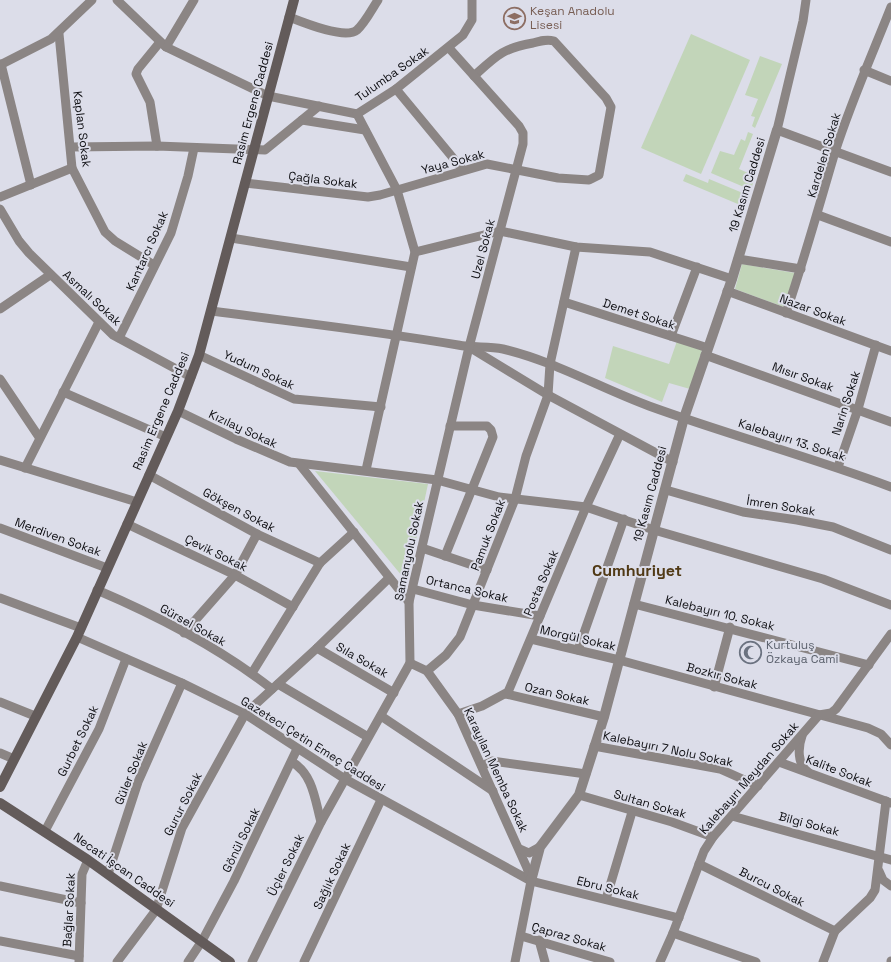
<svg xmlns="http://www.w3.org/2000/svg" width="891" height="962" font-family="'Space Grotesk',sans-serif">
<rect width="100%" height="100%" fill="#dcdde9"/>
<g fill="#c2d5b9">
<path d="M691,34L750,60L701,174L641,148Z"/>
<path d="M760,56L782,64L755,128L752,126L755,117L751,116L758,99L745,95Z"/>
<path d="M748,132L753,134L739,169L755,176L751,190L711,173L720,151L734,155L741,139L745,141Z"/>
<path d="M686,174L708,183L709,179L750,196L745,207L683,181Z"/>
<path d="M742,264L795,273L784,307L735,289Z"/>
<path d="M677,341L702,350L690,389L669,383L662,402L605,378L613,346L669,364Z"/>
<path d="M315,471L428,484L407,582Z"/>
</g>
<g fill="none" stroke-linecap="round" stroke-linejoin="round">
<g stroke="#8b8584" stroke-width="9">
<path d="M117,0L166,47L268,96L357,114L396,89L463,35L472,20V0"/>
<path d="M806,0L803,21L777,130L891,172"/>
<path d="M289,17C302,22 345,40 357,30C365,23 372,9 378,0"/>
<path d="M59,34L72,168L105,232L115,241L154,265"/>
<path d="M166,47L194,0"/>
<path d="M1,64L31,185"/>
<path d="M0,65L51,39L92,0"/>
<path d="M864,70L891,81"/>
<path d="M396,89L463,170"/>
<path d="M357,114L397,190L415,252L366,470"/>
<path d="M302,120L365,130"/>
<path d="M157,146L150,102L136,74L138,69L160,42"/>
<path d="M71,147L157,146L265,150L319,106"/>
<path d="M245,183L368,197L380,195L487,164L558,178L589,180L599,175L611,107L606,98L554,41C547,39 540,41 533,43C503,48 496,56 474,76"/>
<path d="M0,197L72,168"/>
<path d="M0,209L19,241L29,253L113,335L191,377"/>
<path d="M818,215L891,242"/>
<path d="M231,238L411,267"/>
<path d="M415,252L500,231L576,247L650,252L732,279"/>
<path d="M738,259L801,269"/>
<path d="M727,291L891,351"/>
<path d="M564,302L708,348"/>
<path d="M0,309L50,275"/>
<path d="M212,311C294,322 376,331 458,345C473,348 488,346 503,349C554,361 600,388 649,406C729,435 811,457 891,487"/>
<path d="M786,313C804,260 819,206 835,152C851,102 872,55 891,7"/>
<path d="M671,336L697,267"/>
<path d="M119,338L171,233L188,176L194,148"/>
<path d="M469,347L548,395L673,462"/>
<path d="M199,355L294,399L381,407"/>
<path d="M705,355L891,422"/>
<path d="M0,379L39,437"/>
<path d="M63,392L166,437"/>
<path d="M178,411L236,439L290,462L437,480L499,497L586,507L654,530L823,579L891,605"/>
<path d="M0,460L137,502"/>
<path d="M300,465L409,602"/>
<path d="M838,467L858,409L876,345"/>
<path d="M25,468L99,322"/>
<path d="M149,475L257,534L320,563"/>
<path d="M666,490L743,512L797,520L833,527L891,550"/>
<path d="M127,524L235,575L293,607"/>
<path d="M0,528L107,568"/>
<path d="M422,548L487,570"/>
<path d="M445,556L493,437L491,430L487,426H450"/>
<path d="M413,589L473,605L540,616"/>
<path d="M97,590C158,616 220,648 272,689"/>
<path d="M0,598L81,628"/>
<path d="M634,604L869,665"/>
<path d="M184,633L235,575L257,534"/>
<path d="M77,637L182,683L245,714L345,779L531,881L679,918"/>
<path d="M531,639L619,660L868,728L881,734L891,745"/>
<path d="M317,648L394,693"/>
<path d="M578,650L624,519"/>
<path d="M410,663L427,671L458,714L527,868L531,881L515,962"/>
<path d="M427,671L446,655L460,637L515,499L526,456L548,395L550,364L576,247"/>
<path d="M252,673L320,563L354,532"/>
<path d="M278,684L368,737"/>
<path d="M714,687L730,627"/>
<path d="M506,694L604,717"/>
<path d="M0,702L35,716"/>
<path d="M458,714L482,706L508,692L586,507L620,434"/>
<path d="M381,716L493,791"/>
<path d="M802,736C798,747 797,764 808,772"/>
<path d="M594,746L720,769L758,786"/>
<path d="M0,753L14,759"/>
<path d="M292,762C313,774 315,800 321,822"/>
<path d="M779,762L891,803"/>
<path d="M482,766L492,761L586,774"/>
<path d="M579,795L672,822L713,837"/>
<path d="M732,816L891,860"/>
<path d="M45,831L99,729L126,659"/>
<path d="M520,849L529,853L540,847"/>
<path d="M699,864L835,931"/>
<path d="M879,871L883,880L891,886"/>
<path d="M108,874L138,782L182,683"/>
<path d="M0,886L81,903"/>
<path d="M606,899L632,812"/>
<path d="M673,933L756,962"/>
<path d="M521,936L610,962"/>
<path d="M539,940L545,962"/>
<path d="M0,941L79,956"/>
<path d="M79,962L82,874L88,860"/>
<path d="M117,962L156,910L182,828L245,714L317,648L389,578"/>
<path d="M188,962L202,941L234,881L297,749"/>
<path d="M252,962L321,822L410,663L409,602L469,347L523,144V133L519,126L449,48"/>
<path d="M304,962L381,800"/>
<path d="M660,962L673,933L704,851L713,837L819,715L831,713L836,709L891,634"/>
<path d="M823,962L835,931L870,898L875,890L886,801"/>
<path d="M891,962V961"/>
</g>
<path stroke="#8b8584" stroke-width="10" d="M531,881L540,847L579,795L604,717L684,418L732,279L777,130"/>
<g stroke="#635b5a" stroke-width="10">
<path d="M0,787L77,637L178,411L199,355L294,0"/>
<path d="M0,803L88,860L230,962"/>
</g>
</g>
<defs>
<symbol id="school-ring" viewBox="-11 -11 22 22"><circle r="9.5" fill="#dcdde9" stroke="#8d6e63" stroke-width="1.5"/><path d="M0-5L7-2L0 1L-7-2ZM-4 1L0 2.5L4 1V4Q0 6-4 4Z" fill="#8d6e63"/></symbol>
<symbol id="mosque-ring" viewBox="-11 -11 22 22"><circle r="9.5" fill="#dcdde9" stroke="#6b7280" stroke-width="1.5"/><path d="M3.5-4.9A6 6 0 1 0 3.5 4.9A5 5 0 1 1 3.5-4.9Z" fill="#6b7280"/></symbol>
</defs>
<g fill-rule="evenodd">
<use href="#school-ring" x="502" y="6" width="25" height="25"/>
<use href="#mosque-ring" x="738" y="640" width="25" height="25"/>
</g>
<g text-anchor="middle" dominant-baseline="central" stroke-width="4" stroke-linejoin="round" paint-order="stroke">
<g font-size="12" fill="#785e54" stroke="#dcdde9" text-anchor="start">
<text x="530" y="11">Keşan Anadolu<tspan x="530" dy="14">Lisesi</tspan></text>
</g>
<g font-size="12" fill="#0c0c10" stroke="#dcdde9">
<text transform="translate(392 74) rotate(-35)">Tulumba Sokak</text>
<text transform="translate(253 103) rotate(-75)">Rasim Ergene Caddesi</text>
<text transform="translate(82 129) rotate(83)">Kaplan Sokak</text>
<text transform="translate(824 155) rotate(-73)">Kardelen Sokak</text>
<text transform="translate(453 162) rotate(-15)">Yaya Sokak</text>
<text transform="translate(323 180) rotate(7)">Çağla Sokak</text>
<text transform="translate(747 185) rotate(-73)">19 Kasım Caddesi</text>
<text transform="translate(483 249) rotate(-75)">Uzel Sokak</text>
<text transform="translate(147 251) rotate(-66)">Kantarcı Sokak</text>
<text transform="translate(92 298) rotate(43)">Asmalı Sokak</text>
<text transform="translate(813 310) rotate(20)">Nazar Sokak</text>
<text transform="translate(639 314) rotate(18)">Demet Sokak</text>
<text transform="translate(259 370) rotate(25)">Yudum Sokak</text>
<text transform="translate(803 377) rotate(20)">Mısır Sokak</text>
<text transform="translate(846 403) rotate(-72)">Narin Sokak</text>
<text transform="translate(161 411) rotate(-67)">Rasim Ergene Caddesi</text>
<text transform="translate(243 429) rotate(25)">Kızılay Sokak</text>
<text transform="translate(792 440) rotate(18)">Kalebayırı 13. Sokak</text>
<text transform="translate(650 494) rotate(-75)">19 Kasım Caddesi</text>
<text transform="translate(781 506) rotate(9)">İmren Sokak</text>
<text transform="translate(239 510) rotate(28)">Gökşen Sokak</text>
<text transform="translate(488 535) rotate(-69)">Pamuk Sokak</text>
<text transform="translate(58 537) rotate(20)">Merdiven Sokak</text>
<text transform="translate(409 551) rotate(-78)">Samanyolu Sokak</text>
<text transform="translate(216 553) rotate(26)">Çevik Sokak</text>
<text transform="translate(541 583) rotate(-67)">Posta Sokak</text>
<text transform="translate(467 589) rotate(13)">Ortanca Sokak</text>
<text transform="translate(720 613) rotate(14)">Kalebayırı 10. Sokak</text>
<text transform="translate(193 625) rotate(29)">Gürsel Sokak</text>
<text transform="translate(578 638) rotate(13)">Morgül Sokak</text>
<text transform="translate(362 660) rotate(30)">Sıla Sokak</text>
<text transform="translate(722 676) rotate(15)">Bozkır Sokak</text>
<text transform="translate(557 694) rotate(13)">Ozan Sokak</text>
<text transform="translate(78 741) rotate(-64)">Gurbet Sokak</text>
<text transform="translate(313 744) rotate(32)">Gazeteci Çetin Emeç Caddesi</text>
<text transform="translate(668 749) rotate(12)">Kalebayırı 7 Nolu Sokak</text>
<text transform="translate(496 770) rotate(65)">Karayılan Memba Sokak</text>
<text transform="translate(839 771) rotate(21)">Kalite Sokak</text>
<text transform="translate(131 773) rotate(-68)">Güler Sokak</text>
<text transform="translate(749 778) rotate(-49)">Kalebayırı Meydan Sokak</text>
<text transform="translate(183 804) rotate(-63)">Gurur Sokak</text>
<text transform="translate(650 804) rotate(16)">Sultan Sokak</text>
<text transform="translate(809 824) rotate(15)">Bilgi Sokak</text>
<text transform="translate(241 840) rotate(-64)">Gönül Sokak</text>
<text transform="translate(286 865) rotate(-64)">Üçler Sokak</text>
<text transform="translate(124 870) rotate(35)">Necati İşcan Caddesi</text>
<text transform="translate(332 876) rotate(-65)">Sağlık Sokak</text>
<text transform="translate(772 887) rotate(27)">Burcu Sokak</text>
<text transform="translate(608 888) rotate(14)">Ebru Sokak</text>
<text transform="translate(69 910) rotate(-87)">Bağlar Sokak</text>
<text transform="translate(569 937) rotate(16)">Çapraz Sokak</text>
</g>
<g font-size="12" fill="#5b616d" stroke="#dcdde9" text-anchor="start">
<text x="766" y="645">Kurtuluş<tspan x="766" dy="14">Özkaya Cami</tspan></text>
</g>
<g font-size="16" font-weight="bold" fill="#503915" stroke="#dcdde9">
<text x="637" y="570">Cumhuriyet</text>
</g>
</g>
</svg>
